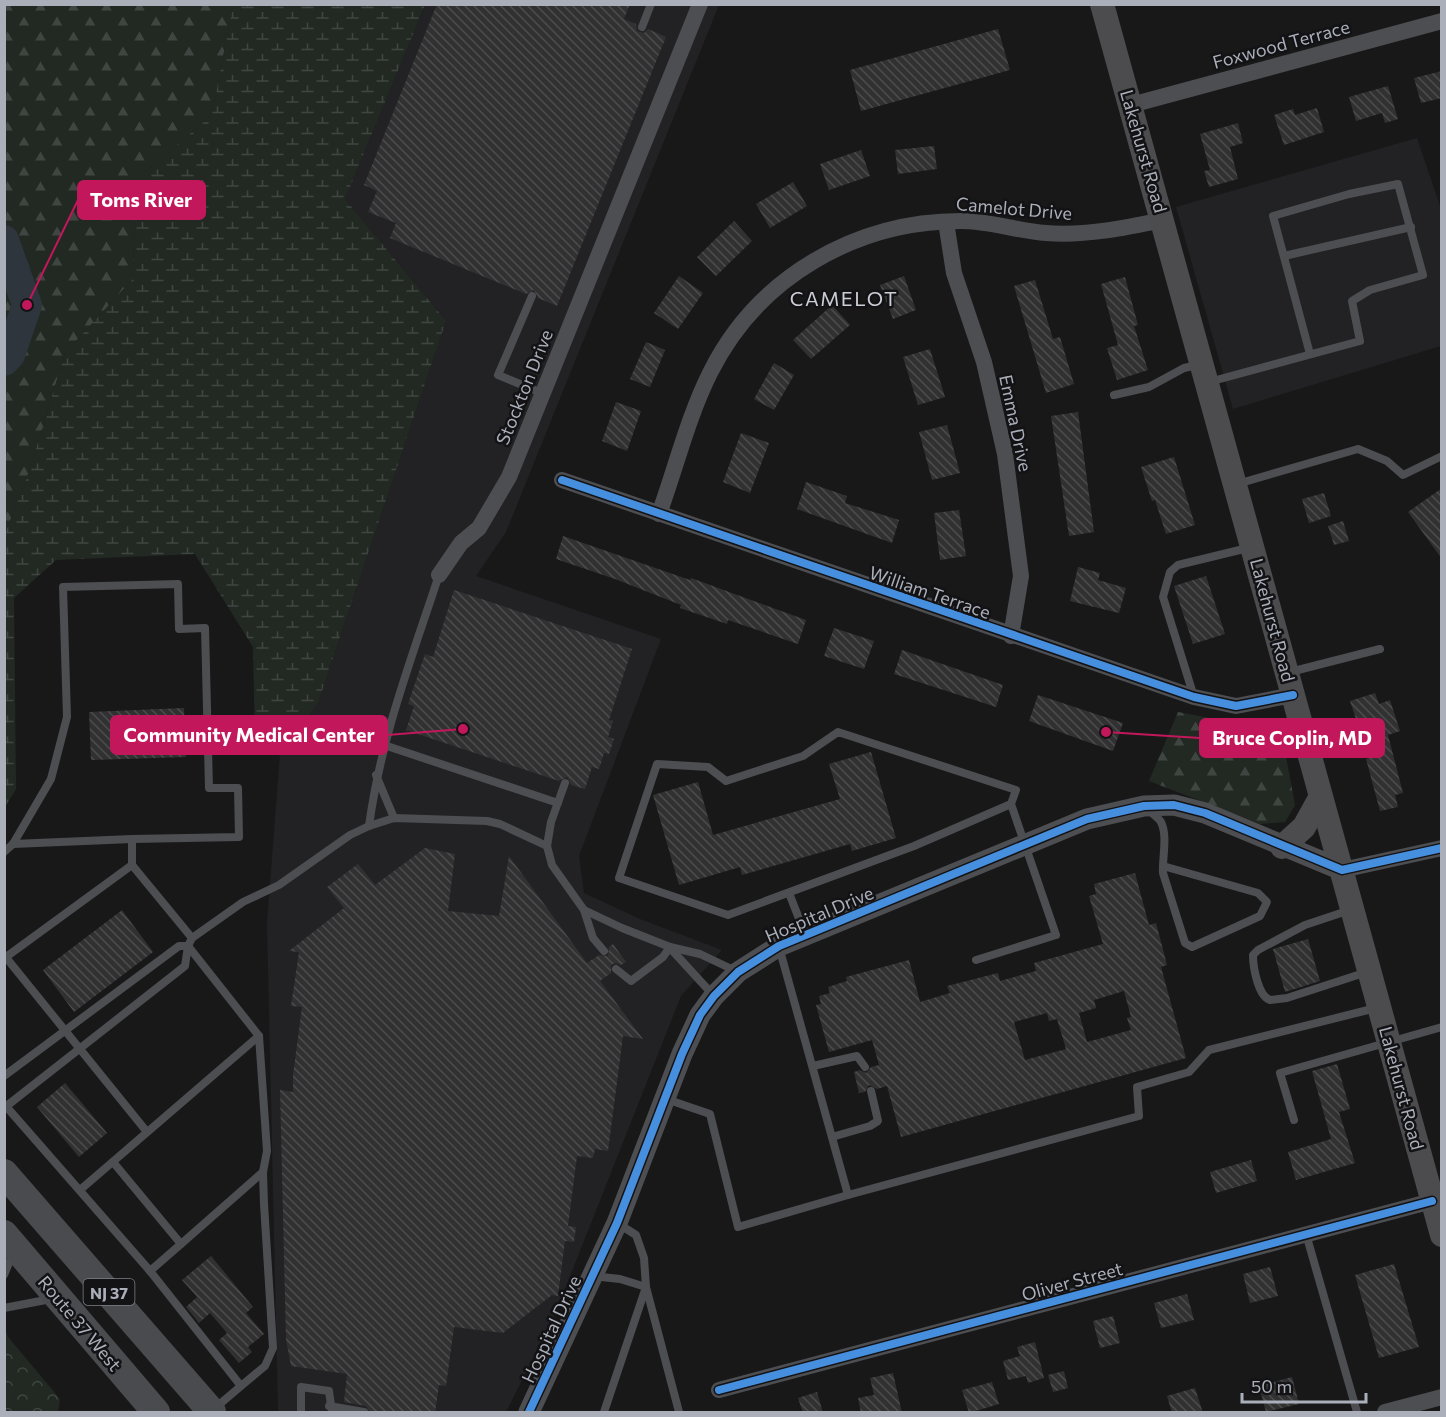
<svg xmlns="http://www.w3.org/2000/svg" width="1446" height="1417" font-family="Commissioner,sans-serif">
<defs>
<pattern id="forest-firs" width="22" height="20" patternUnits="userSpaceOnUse" patternTransform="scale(1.5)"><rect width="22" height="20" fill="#222923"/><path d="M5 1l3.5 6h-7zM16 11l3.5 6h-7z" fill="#3f4641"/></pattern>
<pattern id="wetland-marsh" width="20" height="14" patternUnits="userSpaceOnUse" patternTransform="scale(1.5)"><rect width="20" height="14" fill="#222923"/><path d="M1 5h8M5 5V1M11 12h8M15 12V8" fill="none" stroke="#3f4641"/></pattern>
<pattern id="park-crowns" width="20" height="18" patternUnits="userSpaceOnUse" patternTransform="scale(1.5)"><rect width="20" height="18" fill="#222923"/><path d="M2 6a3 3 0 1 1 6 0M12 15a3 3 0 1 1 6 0" fill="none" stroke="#3f4641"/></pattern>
<pattern id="building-back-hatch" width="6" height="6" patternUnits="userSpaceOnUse" patternTransform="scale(1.5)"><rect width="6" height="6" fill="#313132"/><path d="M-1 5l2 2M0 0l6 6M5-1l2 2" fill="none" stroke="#4c4c4e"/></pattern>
</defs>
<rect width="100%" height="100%" fill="#181819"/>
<g fill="#222224">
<path d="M425,5H719L506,532L476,576L661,639L579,856L584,893L640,919L722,950L681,996L555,1314L506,1412H278L267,923L280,754L318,703L446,321L345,199Z"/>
<path d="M1417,138L1441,209V346L1233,409L1176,207Z"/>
</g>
<g fill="url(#forest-firs)">
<path d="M5,5H233L212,115L138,178L132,280L65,353L30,469L5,534Z"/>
<path d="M1178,712L1252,726L1285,751L1295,805L1285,822L1260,824L1149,781Z"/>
</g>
<path fill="url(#wetland-marsh)" d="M233,5H425L345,199L446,321L318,703L280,754L255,742L253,647L195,554L56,560L14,598L16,789L5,807V534L30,469L65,353L132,280L138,178L212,115Z"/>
<path fill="url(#park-crowns)" d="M5,1328L8,1337L60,1399L58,1412H5Z"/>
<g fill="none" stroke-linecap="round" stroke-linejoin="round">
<path stroke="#2e353c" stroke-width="30" d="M4,240L27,305L10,355L4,361"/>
</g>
<g fill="url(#building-back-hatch)" fill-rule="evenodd">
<path d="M437,4H630L624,19L636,24L637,31L644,33L648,29L666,37L557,306L538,298L534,290L526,294L390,238L396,223L368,212L377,191L364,185Z"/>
<path d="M998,29L1010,70L861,111L850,70Z"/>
<path d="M1442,71V98L1421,103L1414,78Z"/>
<path d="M1388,86L1398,119L1385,123L1382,113L1356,121L1349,97Z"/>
<path d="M1317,108L1324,132L1284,145L1274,115L1293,109L1295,115Z"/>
<path d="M1238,123L1243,143L1230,147L1238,179L1209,187L1204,171L1210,170L1200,134Z"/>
<path d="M934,146L937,169L898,174L895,150Z"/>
<path d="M861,150L870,176L829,190L820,164Z"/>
<path d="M793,182L807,206L770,228L756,204Z"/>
<path d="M734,221L752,241L716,276L697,257Z"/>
<path d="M679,276L703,293L678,329L654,313Z"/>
<path d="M904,276L916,310L893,319L880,285Z"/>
<path d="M1125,277L1138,325L1134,326L1148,370L1117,380L1107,348L1118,345L1101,284Z"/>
<path d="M1035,280L1053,339L1060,337L1074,384L1046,393L1014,286Z"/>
<path d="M832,305L850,325L811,359L793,340Z"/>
<path d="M646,342L665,350L650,387L630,379Z"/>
<path d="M930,349L945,397L918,405L903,357Z"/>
<path d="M774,363L794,375L774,410L754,399Z"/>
<path d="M616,402L641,411L627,451L602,441Z"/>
<path d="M1078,412L1094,532L1069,536L1051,416Z"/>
<path d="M947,425L960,473L932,480L919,432Z"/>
<path d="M741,433L769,443L750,493L723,482Z"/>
<path d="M1174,457L1195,525L1166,534L1155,500L1152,501L1141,467Z"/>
<path d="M806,482L847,496L845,503L899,520L892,543L797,509Z"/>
<path d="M1442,488V559L1408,512Z"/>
<path d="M1324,493L1331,516L1309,523L1302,499Z"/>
<path d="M959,510L966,556L940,560L934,513Z"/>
<path d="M1343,521L1349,541L1334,545L1328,526Z"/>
<path d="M563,536L690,580L691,578L806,620L798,644L728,620L727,624L680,608L681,605L615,579L556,559Z"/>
<path d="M1078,567L1100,573L1098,580L1126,588L1119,613L1070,601Z"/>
<path d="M1206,576L1225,634L1193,644L1174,586Z"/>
<path d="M454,590L632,649L609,720L613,721L608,737L614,739L609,754L604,753L599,769L592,767L585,789L571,785L567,777L559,781L406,730L414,706L408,704L425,654L433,657Z"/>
<path d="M834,628L874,641L864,669L824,656Z"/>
<path d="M902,650L1003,685L996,707L894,674Z"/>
<path d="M1375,693L1379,704L1390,700L1400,731L1388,735L1403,793L1395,795L1398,807L1380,811L1366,759L1369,758L1350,701Z"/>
<path d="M1038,695L1123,723L1113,751L1029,721Z"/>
<path d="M184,708L186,757L91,760L89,712Z"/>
<path d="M871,752L896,838L852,851L850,844L742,875L740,867L679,885L653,795L698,782L713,835L840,799L829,764Z"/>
<path d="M425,848L455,854L448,911L499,916L509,856L587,963L599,955L608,956L609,947L613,944L626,962L621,965L616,963L611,965V973L600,981L643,1039L623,1036L608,1151L595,1149L593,1158L577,1156L568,1226L576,1227L574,1242L565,1241L558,1296L552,1295L503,1333L454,1327L446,1386L439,1385L435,1413H370L366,1406L344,1402L347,1374L291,1366L286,1339L280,1090L293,1092V1075L302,1007L291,1006L299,952L289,951L344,908L327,887L358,864L375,885Z"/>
<path d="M1135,873L1149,925L1156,923L1167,965L1161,967L1186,1058L901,1137L887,1086L877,1089L869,1085L865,1092L859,1093L854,1072L860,1070L866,1073L871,1067L879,1065L872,1040L829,1052L816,1005L821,1004L819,996L830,993L828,987L847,981L846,977L909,960L920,1002L950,993L947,986L998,973L1000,981L1036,971L1034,963L1103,944L1089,896L1096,894L1094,884ZM1124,991L1131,1017L1127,1018L1131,1030L1087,1042L1079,1013L1096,1008L1094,1000ZM1047,1013L1049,1021L1057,1019L1066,1049L1025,1060L1014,1022Z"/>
<path d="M122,910L153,952L74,1012L43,970Z"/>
<path d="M1308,939L1320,981L1285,992L1273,949Z"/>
<path d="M1337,1064L1350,1109L1339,1112L1355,1163L1296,1180L1288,1152L1331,1139L1312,1071Z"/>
<path d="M65,1083L107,1133L79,1157L37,1107Z"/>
<path d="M1251,1160L1257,1181L1216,1193L1210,1172Z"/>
<path d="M211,1256L253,1307L246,1313L264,1334L248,1347L252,1352L239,1363L219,1340L227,1333L210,1313L199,1323L186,1307L197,1297L182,1280Z"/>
<path d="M1394,1264L1419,1347L1379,1358L1355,1275Z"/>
<path d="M1270,1267L1278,1296L1250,1303L1243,1274Z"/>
<path d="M1187,1294L1194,1320L1161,1328L1154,1303Z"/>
<path d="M1113,1316L1120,1343L1100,1348L1093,1321Z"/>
<path d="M1035,1342L1044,1378L1028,1383L1026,1376L1008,1380L1003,1361L1020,1356L1017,1347Z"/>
<path d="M1064,1371L1068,1388L1053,1392L1048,1375Z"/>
<path d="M893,1373L902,1413H861L858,1398L874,1395L870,1378Z"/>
<path d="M1292,1377L1299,1404L1266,1412L1259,1386Z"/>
<path d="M992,1382L999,1404L969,1413L962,1390Z"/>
<path d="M1195,1388L1203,1413H1172L1167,1396Z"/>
<path d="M817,1392L823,1413H803L798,1398Z"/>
</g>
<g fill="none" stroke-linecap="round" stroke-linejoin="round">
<g stroke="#4d4e51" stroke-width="8">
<path d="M642,27L651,4"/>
<path d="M1284,256L1411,227"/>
<path d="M532,296L498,375L542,393"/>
<path d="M1209,382L1360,341L1352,301L1370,290L1423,275L1398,184L1349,194L1273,216L1310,354"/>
<path d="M1114,395L1149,387L1184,368L1202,364"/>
<path d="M1237,484L1358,449L1387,461L1403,475L1442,456"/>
<path d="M1290,672L1380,649"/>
<path d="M1194,697L1163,597L1170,572L1178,565L1252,547"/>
<path d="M340,720L386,735"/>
<path d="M384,745L558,803"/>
<path d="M376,775L394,818"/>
<path d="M565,783L551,822L547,846L552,865L584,910L622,928L670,947L700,954L738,972"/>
<path d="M1146,808C1150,812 1158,817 1161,822C1168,836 1162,858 1163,873L1185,943L1192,947L1260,916L1267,902L1258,893L1163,866"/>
<path d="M369,826C381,737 411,660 439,575"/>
<path d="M13,844L132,839"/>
<path d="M4,852L13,844L51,779L67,717L63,587L178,584L179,629L205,628L209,788H238L239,837L132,839V865L192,938"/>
<path d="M789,893L805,934"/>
<path d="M584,910L593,938L604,951"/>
<path d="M1350,910L1305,925L1258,950L1253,955C1253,967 1258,996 1270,1000L1287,998L1367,972"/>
<path d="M670,948L714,996"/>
<path d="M4,955L147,1132"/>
<path d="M6,957L132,865"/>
<path d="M976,960L1056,935L1011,804L914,846L728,915L619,878L657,764L708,767L726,781L803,756L838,732L1016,790L1011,804"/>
<path d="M616,969L631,981L663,957L670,947"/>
<path d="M813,1066L857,1056L865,1067"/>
<path d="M4,1076L179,946H188L259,1036L80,1190"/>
<path d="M666,1099L710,1114L738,1227L848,1195L779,947"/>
<path d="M4,1104L150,1271L241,1386L214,1409"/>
<path d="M4,1108L185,966L188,946L192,938L243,902L279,885L350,835L369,826L394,818L487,821L500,824L547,846"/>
<path d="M1294,1120L1280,1073L1442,1027"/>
<path d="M832,1137L870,1126L878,1121L871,1091"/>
<path d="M113,1162L181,1244L150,1271"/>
<path d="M848,1195L1139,1116L1137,1087L1189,1072L1209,1050L1376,1008"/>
<path d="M1306,1234L1357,1412"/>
<path d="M181,1244L263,1172"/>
<path d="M4,1275L13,1253"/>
<path d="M592,1276L620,1279L646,1287L679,1412"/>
<path d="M4,1308L51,1299"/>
<path d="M241,1386L265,1366L273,1348L264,1204L263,1172L267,1151L259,1036"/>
<path d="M329,1406L364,1412"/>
<path d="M301,1412V1387L329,1391L332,1412"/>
<path d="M604,1412L646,1287L644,1258L636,1235L617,1223"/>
</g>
<g stroke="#4d4e51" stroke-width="16">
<path d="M1131,105L1442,21"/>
<path d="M946,222L954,273L984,362L1005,454L1021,576L1011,636"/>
<path d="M562,480L1194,697L1236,706L1293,695"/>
<path d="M659,514C676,467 688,417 710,373C757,278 855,221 961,221C990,221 1017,231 1046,233C1085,236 1125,228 1163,220"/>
<path d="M439,575L461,543L479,528L509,477L700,4"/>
<path d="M1342,870L1442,848"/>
<path d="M719,1390L1432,1201"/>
<path d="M1385,1412L1442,1397"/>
</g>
<path stroke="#4d4e51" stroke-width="21" d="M529,1412L617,1223L682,1054L700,1015L714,996L738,972L779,946L1087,819L1144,806L1174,805L1205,813L1342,870"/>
<g stroke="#4c4c4f" stroke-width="24">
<path d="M1102,4C1219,414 1328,825 1442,1235"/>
<path d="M1282,847L1304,827L1320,798"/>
</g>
<g stroke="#4a4b4e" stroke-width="28">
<path d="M4,1173L212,1412"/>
<path d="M4,1234L156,1412"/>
</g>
<defs>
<g id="cycleway">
<path d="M562,480L1194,697L1236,706L1293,695"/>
<path d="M719,1390L1432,1201"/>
<path d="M529,1412L617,1223L682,1054L700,1015L714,996L738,972L779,946L1087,819L1144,806L1174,805L1205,813L1342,870L1442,848"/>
</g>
</defs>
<use href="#cycleway" stroke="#131215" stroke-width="11"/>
<use href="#cycleway" stroke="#468fdf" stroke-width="8"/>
</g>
<g text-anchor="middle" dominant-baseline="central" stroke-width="5" stroke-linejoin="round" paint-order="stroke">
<rect fill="#131215" stroke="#7d8088" stroke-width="1.5" x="83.5" y="1279" width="51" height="26" rx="4.5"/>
<g font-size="16" font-weight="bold" fill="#aaafb9">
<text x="109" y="1292">NJ 37</text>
</g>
<g font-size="18" fill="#aaafb9" stroke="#131215">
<text transform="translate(1281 44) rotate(-15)">Foxwood Terrace</text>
<text transform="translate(1144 151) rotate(74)">Lakehurst Road</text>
<text transform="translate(1014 208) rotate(5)">Camelot Drive</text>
<text transform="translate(524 387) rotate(-68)">Stockton Drive</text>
<text transform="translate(1016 423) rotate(78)">Emma Drive</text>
<text transform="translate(930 592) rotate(19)">William Terrace</text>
<text transform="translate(1273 620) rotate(75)">Lakehurst Road</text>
<text transform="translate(819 914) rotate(-23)">Hospital Drive</text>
<text transform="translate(1402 1088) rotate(75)">Lakehurst Road</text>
<text transform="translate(1072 1281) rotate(-15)">Oliver Street</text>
<text transform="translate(80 1323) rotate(50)">Route 37 West</text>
<text transform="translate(551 1329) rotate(-65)">Hospital Drive</text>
</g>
<g font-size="20" letter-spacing="1.5" fill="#cbced5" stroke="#131215">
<text x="844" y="298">CAMELOT</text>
</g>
</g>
<path fill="none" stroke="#c2185b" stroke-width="2" d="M27 305L78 200M463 729L387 735M1106 732L1200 738"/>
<g fill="#c2185b" stroke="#131215" stroke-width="2">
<circle cx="27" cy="305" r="6"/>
<circle cx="463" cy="729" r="6"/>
<circle cx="1106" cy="732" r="6"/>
</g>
<g fill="#c2185b" stroke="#c2185b" stroke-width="2">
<rect x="78" y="181" width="127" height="38" rx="6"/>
<rect x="111" y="716" width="276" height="38" rx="6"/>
<rect x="1200" y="719" width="184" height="38" rx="6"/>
</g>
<g font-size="20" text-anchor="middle" font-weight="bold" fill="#fff">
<text x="141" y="207">Toms River</text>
<text x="249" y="742">Community Medical Center</text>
<text x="1292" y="745">Bruce Coplin, MD</text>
</g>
<rect width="1446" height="1417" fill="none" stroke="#aaafb9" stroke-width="12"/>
<path d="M1242 1393v9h124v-9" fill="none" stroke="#aaafb9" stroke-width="3"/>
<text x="1251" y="1393" font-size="18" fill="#aaafb9" stroke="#131215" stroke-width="4.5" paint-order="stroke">50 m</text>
</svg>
